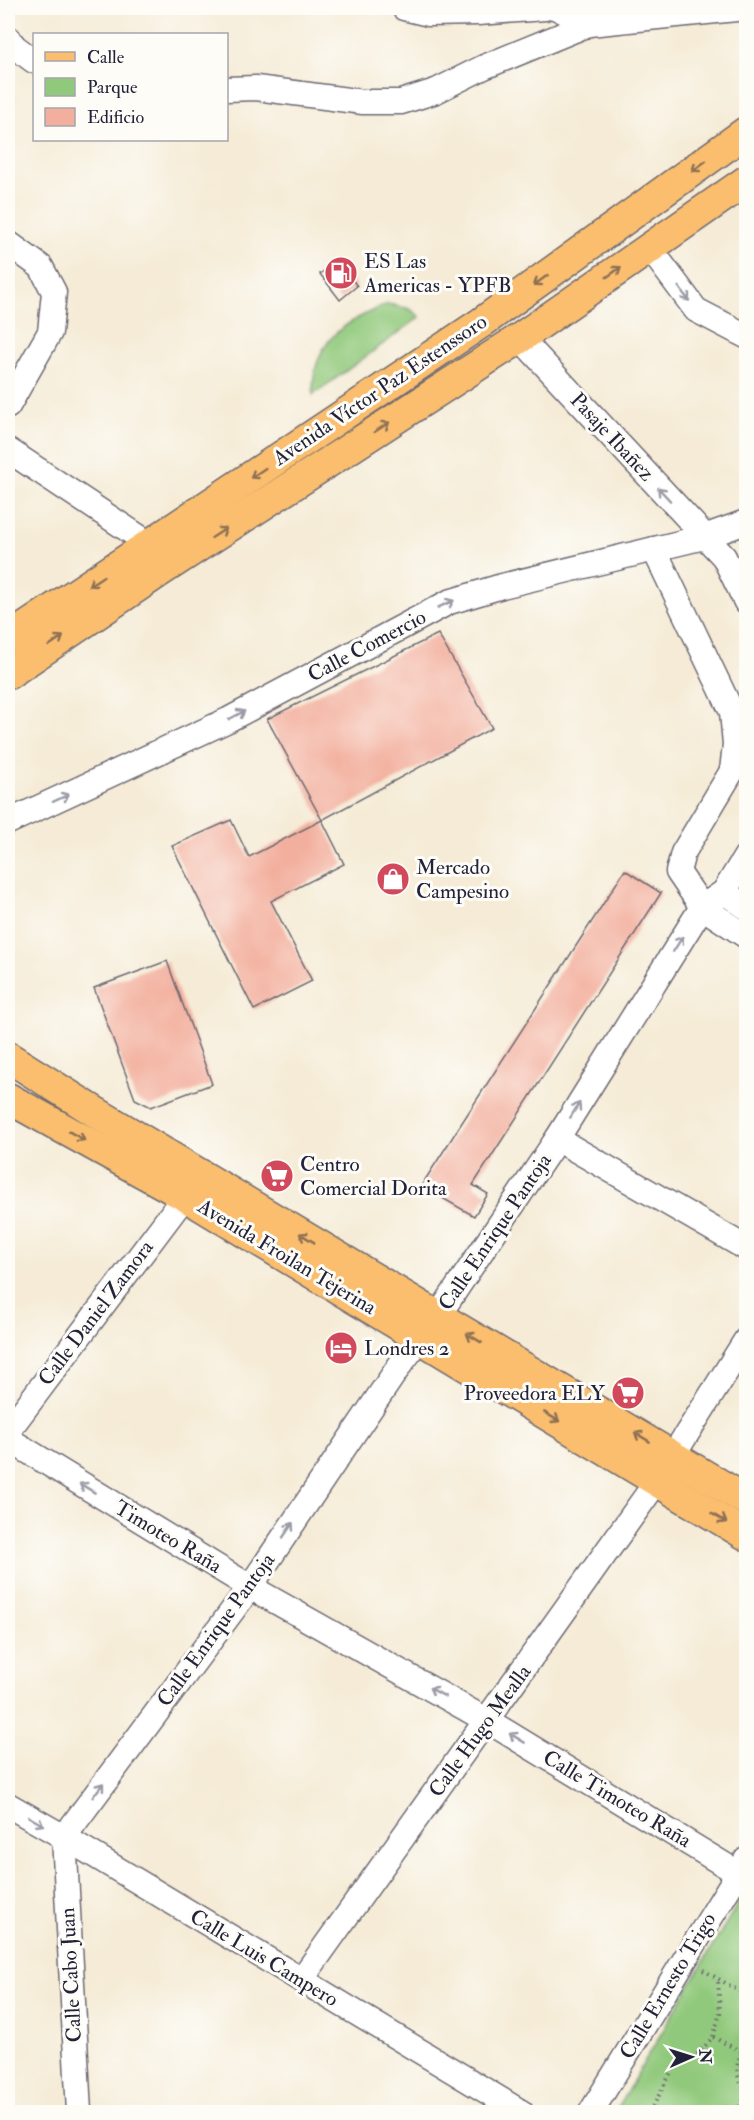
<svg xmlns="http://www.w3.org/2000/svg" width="754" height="2120" font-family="'IM FELL Double Pica',serif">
<rect width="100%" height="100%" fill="#fdfcf7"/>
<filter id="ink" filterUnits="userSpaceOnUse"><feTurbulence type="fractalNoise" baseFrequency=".0167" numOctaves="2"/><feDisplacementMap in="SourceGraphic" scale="12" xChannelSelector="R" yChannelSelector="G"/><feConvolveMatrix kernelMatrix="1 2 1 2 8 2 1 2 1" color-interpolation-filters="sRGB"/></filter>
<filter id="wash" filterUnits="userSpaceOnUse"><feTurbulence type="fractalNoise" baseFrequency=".008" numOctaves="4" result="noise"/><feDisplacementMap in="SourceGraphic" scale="24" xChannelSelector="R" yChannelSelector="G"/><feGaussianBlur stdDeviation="1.35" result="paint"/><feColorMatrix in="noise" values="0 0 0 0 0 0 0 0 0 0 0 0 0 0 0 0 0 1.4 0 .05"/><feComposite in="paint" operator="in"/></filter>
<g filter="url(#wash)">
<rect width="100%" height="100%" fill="#f5ebd6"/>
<g fill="#91c97c" stroke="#5a765c" stroke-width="1.5">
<path d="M388,304L410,309L420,317L313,395C312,340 343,323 388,304Z"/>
<path d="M745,1891L746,2112H615Z"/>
</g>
<g id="blocks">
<g fill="#f3af9d">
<path d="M338,261L357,286L340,300L320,274Z"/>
<path d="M438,634L492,728L322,820L267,719Z"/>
<path d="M231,820L249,857L322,820L344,864L271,901L312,981L254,1010L172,846Z"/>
<path d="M625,870L661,893L473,1185L488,1194L474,1216L421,1186Z"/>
<path d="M167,961L212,1084L151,1107L135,1099L94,988Z"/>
</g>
</g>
</g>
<g filter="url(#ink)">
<use href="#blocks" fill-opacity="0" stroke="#6c6871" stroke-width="1.5"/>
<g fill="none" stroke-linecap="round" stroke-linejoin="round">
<defs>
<g id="minor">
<path d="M404,8L429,14L478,13L545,8"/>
<path d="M557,8L589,24"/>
<path d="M8,38L15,47L34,61"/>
<path d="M226,89L256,88L363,102H401L436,91L484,67L589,24L746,8"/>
<path d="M8,243L41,267L54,292L50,332L8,406"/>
<path d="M649,247L696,310L746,336"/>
<path d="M520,338L724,557L746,602"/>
<path d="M8,450L151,545"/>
<path d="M654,549L732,712L735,744L732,771L683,853L678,872L702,907L746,936"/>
<path d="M8,822L228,720L449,602L502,586L704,537L746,522"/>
<path d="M724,892L746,907"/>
<path d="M557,1139L746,1248"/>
<path d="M8,1431L185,1196"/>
<path d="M8,1439L250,1587L488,1721L746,1878"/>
<path d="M8,1805L64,1837L521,2112"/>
<path d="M64,1837L250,1587L402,1362L438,1316L557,1139L702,907L724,892L746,856"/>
<path d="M64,1837L79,2112"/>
<path d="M301,1980L657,1481L746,1340"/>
<path d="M591,2112L746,1860"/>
</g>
<g id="major">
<path d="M8,639L481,323L746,132"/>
<path d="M8,674L162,570L520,338L746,181"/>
<path d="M8,1057L97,1113L746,1500"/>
<path d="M8,1098L185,1196L746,1535"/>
</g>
</defs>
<use href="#minor" stroke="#6c6871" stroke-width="27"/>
<use href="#major" stroke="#6c6871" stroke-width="33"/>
<g stroke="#6c6871" stroke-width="4" stroke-dasharray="1.5 4.5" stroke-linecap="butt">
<path d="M703,1970L746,1995"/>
<path d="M713,2037L742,2052"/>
<path d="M746,2048C734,2060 735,2078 746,2091"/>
<path d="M650,2112L675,2065L696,2056L713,2037L720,2013L718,1979"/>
<path d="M737,2112L746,2095"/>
</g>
<use href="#minor" stroke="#fff" stroke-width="24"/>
<use href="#major" stroke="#fabe6e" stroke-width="30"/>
</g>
<defs><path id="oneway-shaft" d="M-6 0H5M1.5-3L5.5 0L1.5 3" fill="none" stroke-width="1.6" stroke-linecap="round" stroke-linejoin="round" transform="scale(1.5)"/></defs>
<g stroke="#8e7054">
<use href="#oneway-shaft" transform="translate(699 166) rotate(144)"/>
<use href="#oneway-shaft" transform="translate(614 272) rotate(-35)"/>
<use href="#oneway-shaft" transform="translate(541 280) rotate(144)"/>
<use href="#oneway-shaft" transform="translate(382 427) rotate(-33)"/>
<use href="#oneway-shaft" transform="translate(258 473) rotate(146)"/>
<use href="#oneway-shaft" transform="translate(219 533) rotate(-33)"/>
<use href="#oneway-shaft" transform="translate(96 581) rotate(147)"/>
<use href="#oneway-shaft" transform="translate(56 641) rotate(-34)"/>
<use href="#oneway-shaft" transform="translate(77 1136) rotate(29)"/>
<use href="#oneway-shaft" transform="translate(307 1238) rotate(-149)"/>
<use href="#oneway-shaft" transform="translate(474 1338) rotate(-149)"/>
<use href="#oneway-shaft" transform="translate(552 1417) rotate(31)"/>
<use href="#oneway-shaft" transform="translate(642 1437) rotate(-149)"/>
<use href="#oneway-shaft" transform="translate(719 1518) rotate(31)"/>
</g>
<g stroke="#9c9ca7">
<use href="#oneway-shaft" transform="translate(684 294) rotate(53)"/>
<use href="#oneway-shaft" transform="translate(664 494) rotate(-133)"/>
<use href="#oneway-shaft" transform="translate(446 604) rotate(-24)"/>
<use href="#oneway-shaft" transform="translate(237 715) rotate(-28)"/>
<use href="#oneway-shaft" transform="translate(61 798) rotate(-25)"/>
<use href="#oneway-shaft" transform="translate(678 944) rotate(-58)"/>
<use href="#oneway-shaft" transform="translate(575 1110) rotate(-58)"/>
<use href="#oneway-shaft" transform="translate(87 1488) rotate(-149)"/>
<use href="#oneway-shaft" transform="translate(288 1530) rotate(-56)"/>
<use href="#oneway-shaft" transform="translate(437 1692) rotate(-151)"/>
<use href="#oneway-shaft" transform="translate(517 1738) rotate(-149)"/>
<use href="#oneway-shaft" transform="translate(98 1790) rotate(-53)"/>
<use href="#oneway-shaft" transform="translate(36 1821) rotate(30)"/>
</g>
</g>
<defs>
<symbol id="fuel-disc" viewBox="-11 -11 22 22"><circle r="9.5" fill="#d1495b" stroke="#fdfcf7"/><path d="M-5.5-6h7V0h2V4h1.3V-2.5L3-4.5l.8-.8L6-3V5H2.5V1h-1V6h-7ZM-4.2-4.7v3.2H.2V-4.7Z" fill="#fff"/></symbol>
<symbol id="shop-disc" viewBox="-11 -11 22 22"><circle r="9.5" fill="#d1495b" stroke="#fdfcf7"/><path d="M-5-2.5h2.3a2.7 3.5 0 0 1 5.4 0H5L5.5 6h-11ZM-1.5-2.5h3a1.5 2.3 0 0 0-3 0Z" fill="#fff"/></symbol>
<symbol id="supermarket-disc" viewBox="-11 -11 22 22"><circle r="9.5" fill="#d1495b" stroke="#fdfcf7"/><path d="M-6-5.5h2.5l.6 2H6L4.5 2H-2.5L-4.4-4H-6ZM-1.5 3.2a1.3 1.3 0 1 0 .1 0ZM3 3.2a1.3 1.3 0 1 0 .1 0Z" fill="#fff"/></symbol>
<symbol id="hotel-disc" viewBox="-11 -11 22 22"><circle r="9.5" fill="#d1495b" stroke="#fdfcf7"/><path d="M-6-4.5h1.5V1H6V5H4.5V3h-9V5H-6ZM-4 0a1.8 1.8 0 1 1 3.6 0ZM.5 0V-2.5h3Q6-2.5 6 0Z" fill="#fff"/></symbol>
</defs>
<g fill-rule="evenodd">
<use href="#fuel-disc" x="322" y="254" width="38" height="38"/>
<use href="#shop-disc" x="374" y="860" width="38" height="38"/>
<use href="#supermarket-disc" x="258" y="1157" width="38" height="38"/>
<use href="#hotel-disc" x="322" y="1329" width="38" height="38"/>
<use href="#supermarket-disc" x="609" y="1374" width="38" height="38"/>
</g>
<g text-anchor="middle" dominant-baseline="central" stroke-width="6" stroke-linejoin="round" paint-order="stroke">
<g font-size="21" fill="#22223b" stroke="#fdfcf7" text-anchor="start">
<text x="364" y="261">ES Las<tspan x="364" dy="24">Americas - YPFB</tspan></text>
<text x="416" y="867">Mercado<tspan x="416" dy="24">Campesino</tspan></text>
<text x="300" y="1164">Centro<tspan x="300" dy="24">Comercial Dorita</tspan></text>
<text x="364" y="1348">Londres 2</text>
<text x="605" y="1393" text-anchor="end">Proveedora ELY</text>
</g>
<g font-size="21" fill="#22223b" stroke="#fdfcf7">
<text transform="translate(380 390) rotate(-34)">Avenida Víctor Paz Estenssoro</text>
<text transform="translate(612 437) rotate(47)">Pasaje Ibañez</text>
<text transform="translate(367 646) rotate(-28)">Calle Comercio</text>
<text transform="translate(495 1232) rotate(-56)">Calle Enrique Pantoja</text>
<text transform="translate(287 1257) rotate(31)">Avenida Froilan Tejerina</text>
<text transform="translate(96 1313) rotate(-53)">Calle Daniel Zamora</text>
<text transform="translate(168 1537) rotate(31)">Timoteo Raña</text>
<text transform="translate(216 1630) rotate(-54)">Calle Enrique Pantoja</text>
<text transform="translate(480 1731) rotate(-54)">Calle Hugo Mealla</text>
<text transform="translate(617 1799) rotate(31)">Calle Timoteo Raña</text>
<text transform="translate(264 1958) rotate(31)">Calle Luis Campero</text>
<text transform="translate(71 1975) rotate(-93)">Calle Cabo Juan</text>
<text transform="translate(668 1986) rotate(-59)">Calle Ernesto Trigo</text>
</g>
</g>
<rect width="754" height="2120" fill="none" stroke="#fdfcf7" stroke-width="30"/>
<rect x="33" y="33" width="195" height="108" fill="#fdfcf7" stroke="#a5a5ac" stroke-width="1.5"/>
<rect x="45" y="52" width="30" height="9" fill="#fabe6e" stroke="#a5a5ac" stroke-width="1.5"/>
<text x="87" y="63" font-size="18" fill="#22223b">Calle</text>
<rect x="45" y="78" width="30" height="18" fill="#91c97c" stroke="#a5a5ac" stroke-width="1.5"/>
<text x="87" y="93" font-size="18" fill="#22223b">Parque</text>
<rect x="45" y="108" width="30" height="18" fill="#f3af9d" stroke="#a5a5ac" stroke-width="1.5"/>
<text x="87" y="123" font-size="18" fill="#22223b">Edificio</text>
<g transform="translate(691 2057) rotate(87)" stroke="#fdfcf7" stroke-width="4.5" paint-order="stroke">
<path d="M0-4.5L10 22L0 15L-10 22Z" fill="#22223b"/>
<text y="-9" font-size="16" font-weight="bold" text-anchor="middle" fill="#22223b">N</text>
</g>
</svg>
